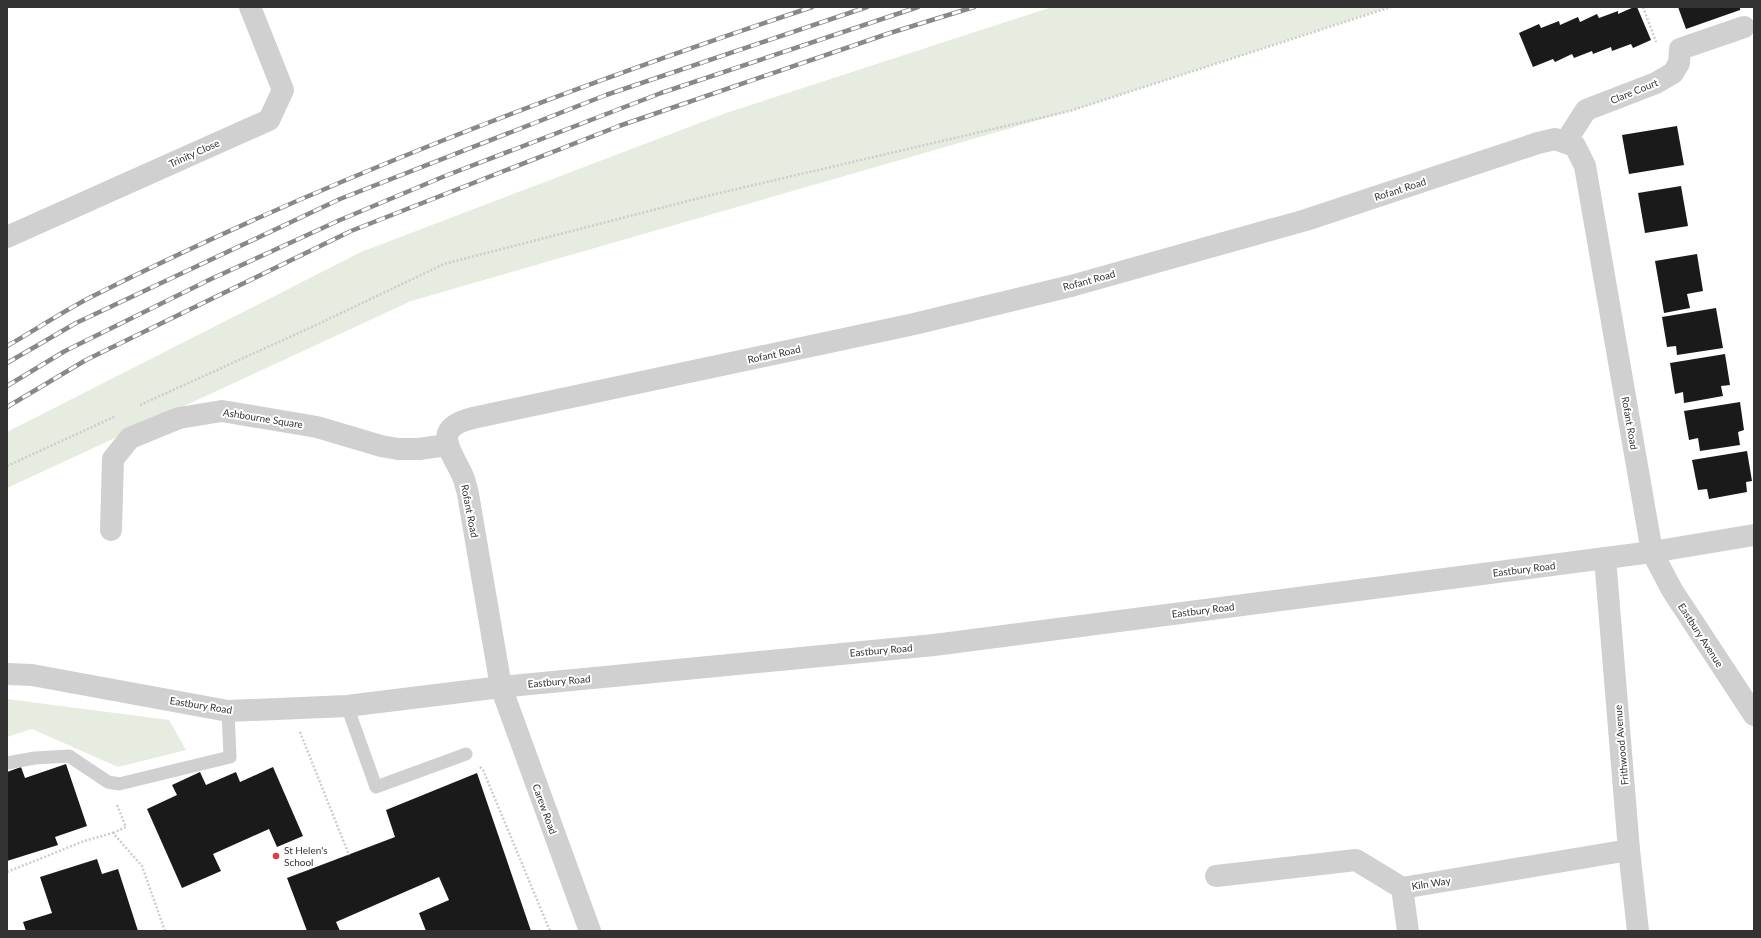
<svg xmlns="http://www.w3.org/2000/svg" width="1761" height="938" font-family="Lato,sans-serif">
<rect width="100%" height="100%" fill="#fff"/>
<g fill="#e6ecdf">
<path d="M1052,7H1389L1070,111L411,301L7,488V432L361,252L726,113Z"/>
<path d="M7,699L169,720L186,750L118,767L32,729L7,737Z"/>
</g>
<g fill="#1a1a1a">
<path d="M1634,7H1637L1651,40L1633,48L1631,44L1612,51L1611,47L1593,54L1592,51L1574,58L1572,54L1555,62L1553,59L1533,67L1519,33L1539,24L1541,28L1559,21L1560,25L1578,17L1580,22L1597,14L1599,18L1618,11V14Z"/>
<path d="M1678,7H1740V10L1686,29Z"/>
<path d="M1677,126L1684,165L1629,174L1622,135Z"/>
<path d="M1681,186L1688,226L1645,233L1638,193Z"/>
<path d="M1697,254L1703,291L1687,294L1690,308L1664,313L1655,261Z"/>
<path d="M1716,308L1723,348L1677,355L1676,346L1667,347L1662,317Z"/>
<path d="M1725,354L1730,385L1721,386L1723,396L1684,403L1683,392L1675,394L1670,363Z"/>
<path d="M1740,402L1744,430L1738,432L1740,445L1700,451L1698,438L1689,440L1684,411Z"/>
<path d="M1747,451L1752,481L1746,482L1747,492L1709,499L1707,489L1698,490L1692,460Z"/>
<path d="M66,764L87,826L55,837L58,845L7,861V772L21,767L25,778Z"/>
<path d="M273,767L303,836L277,847L269,829L213,854L221,871L182,888L147,809L177,795L172,785L200,772L206,785L236,772L240,782Z"/>
<path d="M477,773L531,931H426L419,913L449,900L439,877L336,922L340,931H307L287,878L395,837L386,810Z"/>
<path d="M97,859L102,874L118,869L138,931H26L23,922L52,913L40,877Z"/>
</g>
<g fill="none" stroke-linecap="round" stroke-linejoin="round">
<g stroke="#cdcdcd" stroke-width="2.5" stroke-dasharray="2 2" stroke-linecap="butt">
<path d="M1643,7L1656,42"/>
<path d="M140,405L314,326L444,264L707,196L1070,111L1391,7"/>
<path d="M7,466L116,416"/>
<path d="M300,732L349,855"/>
<path d="M480,767L483,770L550,931"/>
<path d="M113,833L126,827L117,805"/>
<path d="M7,872L84,841L113,833L142,866L165,931"/>
</g>
<g stroke="#d0d0d0" stroke-width="13">
<path d="M347,706L376,787L466,754"/>
<path d="M7,763L35,758L69,756L108,782L119,784L230,757L228,711"/>
</g>
<g stroke="#d0d0d0" stroke-width="22">
<path d="M1566,141L1586,110L1656,83L1673,73L1679,63L1680,49L1744,27"/>
<path d="M7,237L269,120L283,90L250,7"/>
<path d="M111,530L113,459L130,438L179,418L222,411L317,427L381,446L398,449H419L447,445"/>
<path d="M1605,558L1629,850L1638,931"/>
<path d="M7,674L32,675L228,711L347,706L501,687L934,645L1652,552L1754,535"/>
<path d="M1216,876L1356,860L1402,888L1629,850"/>
<path d="M1402,888L1408,931"/>
<path d="M590,931L501,687L468,494C467,489 465,483 464,479C453,452 428,429 473,418L914,324L1071,286L1306,220L1538,143L1555,139L1575,146L1585,166L1652,552L1672,590L1754,715"/>
</g>
<defs>
<g id="rail">
<path d="M7,346C35,330 62,312 91,297C322,181 566,89 812,7"/>
<path d="M7,363L76,323L340,199L606,95L867,7"/>
<path d="M7,386L65,351L211,279L340,220L445,176L661,93L918,7"/>
<path d="M7,407L86,360L351,231L619,126L890,33L974,7"/>
</g>
</defs>
<use href="#rail" stroke="#888" stroke-width="4.5"/>
<use href="#rail" stroke="#fff" stroke-width="3" stroke-dasharray="9" stroke-linecap="butt"/>
</g>
<circle fill="#e63946" stroke="#fff" stroke-width="1.5" cx="276" cy="856" r="4"/>
<g text-anchor="middle" dominant-baseline="central" stroke-width="4" stroke-linejoin="round" paint-order="stroke">
<g font-size="10" fill="#333" stroke="#fff">
<text transform="translate(1634 91) rotate(-22)">Clare Court</text>
<text transform="translate(194 153) rotate(-24)">Trinity Close</text>
<text transform="translate(1400 189) rotate(-18)">Rofant Road</text>
<text transform="translate(1089 280) rotate(-15)">Rofant Road</text>
<text transform="translate(774 354) rotate(-12)">Rofant Road</text>
<text transform="translate(263 418) rotate(9)">Ashbourne Square</text>
<text transform="translate(1630 423) rotate(80)">Rofant Road</text>
<text transform="translate(470 511) rotate(79)">Rofant Road</text>
<text transform="translate(1524 569) rotate(-7)">Eastbury Road</text>
<text transform="translate(1203 610) rotate(-7)">Eastbury Road</text>
<text transform="translate(1701 635) rotate(57)">Eastbury Avenue</text>
<text transform="translate(881 650) rotate(-5)">Eastbury Road</text>
<text transform="translate(559 681) rotate(-5)">Eastbury Road</text>
<text transform="translate(201 705) rotate(9)">Eastbury Road</text>
<text transform="translate(1621 745) rotate(-95)">Frithwood Avenue</text>
<text transform="translate(545 809) rotate(70)">Carew Road</text>
<text transform="translate(1431 883) rotate(-9)">Kiln Way</text>
</g>
<g font-size="10" fill="#333" stroke="#fff" text-anchor="start">
<text x="284" y="850">St Helen's<tspan x="284" dy="12">School</tspan></text>
</g>
</g>
<rect width="1761" height="938" fill="none" stroke="#333333" stroke-width="16"/>
</svg>
